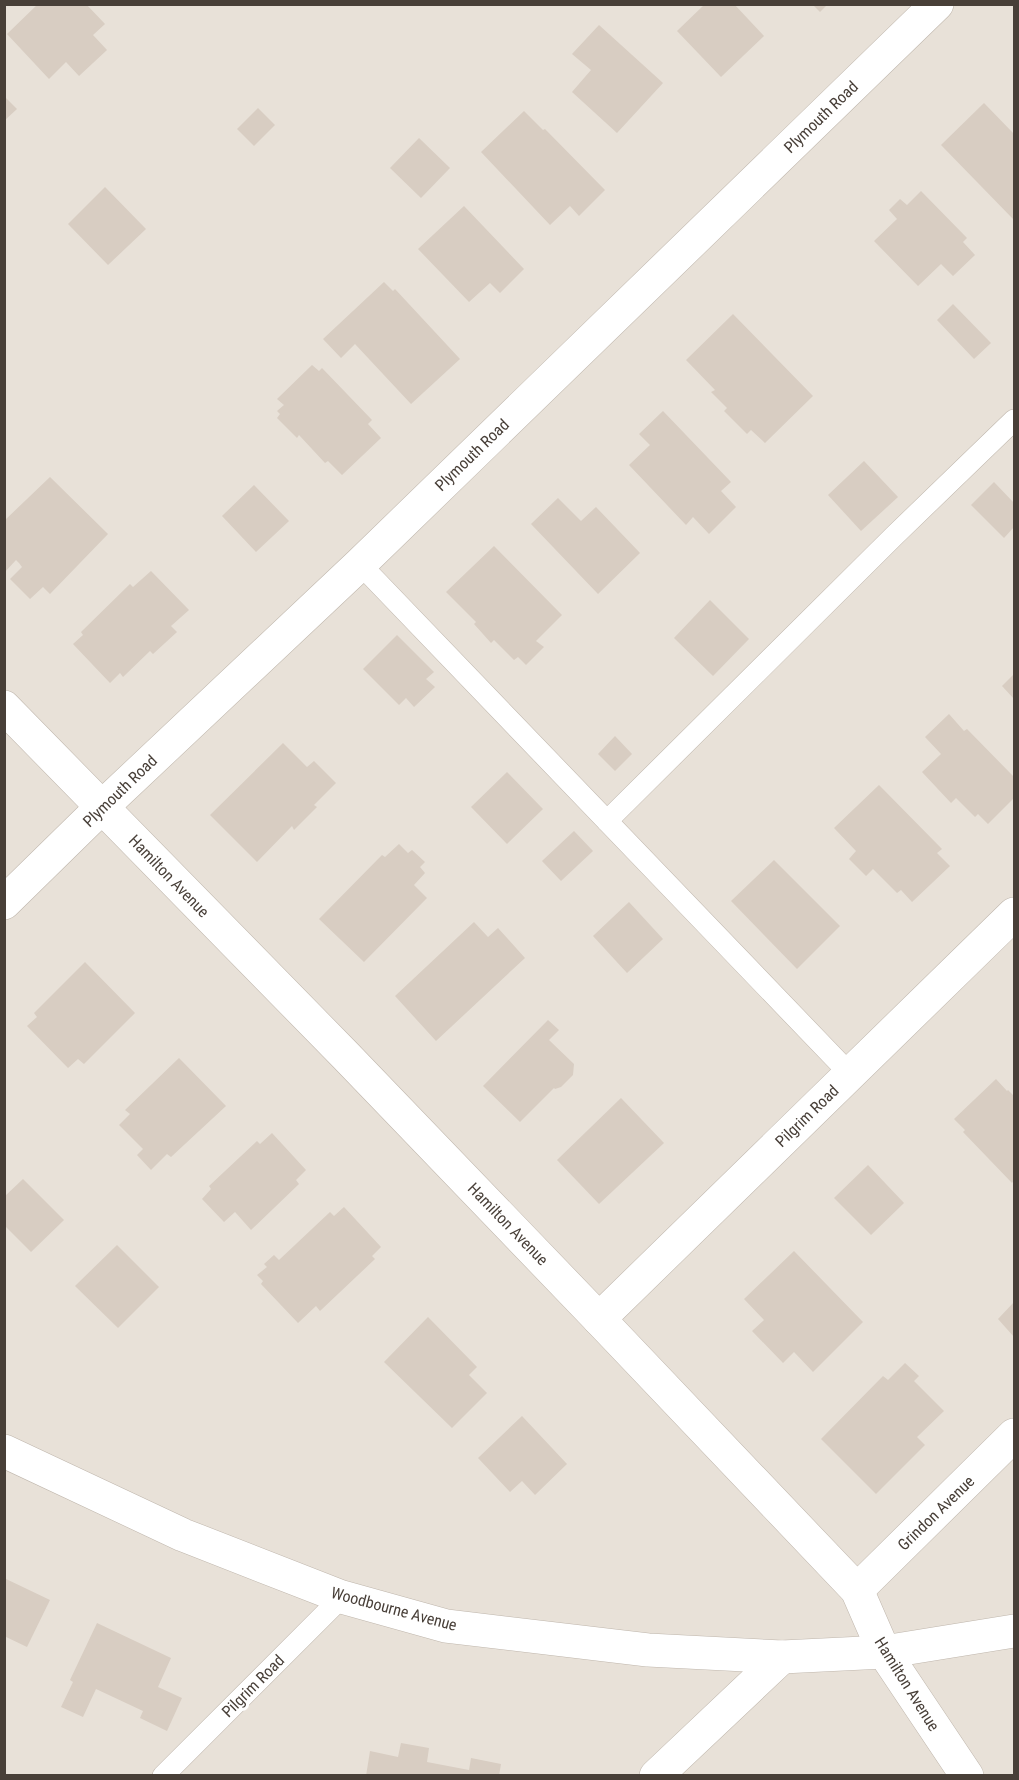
<svg xmlns="http://www.w3.org/2000/svg" width="1019" height="1780" font-family="'Roboto Condensed',sans-serif">
<rect width="100%" height="100%" fill="#f4f0ea"/>
<rect fill="#e8e1d8" x="5" y="5" width="1009" height="1770"/>
<g fill="#d8cdc2">
<path d="M38,4H86L105,24L93,35L107,50L79,76L66,62L49,79L7,34Z"/>
<path d="M705,4H734L764,36L721,77L677,31Z"/>
<path d="M813,5H827L820,12Z"/>
<path d="M599,25L663,83L617,133L572,92L591,70L572,54Z"/>
<path d="M4,96L17,109L4,121Z"/>
<path d="M984,103L1014,134V220L941,145Z"/>
<path d="M258,108L275,125L254,146L237,129Z"/>
<path d="M524,111L543,130L545,129L605,190L579,216L570,206L550,225L481,152Z"/>
<path d="M419,138L450,168L421,198L390,168Z"/>
<path d="M105,187L146,229L108,265L68,224Z"/>
<path d="M921,191L967,238L963,242L975,255L953,276L941,264L918,286L874,241L897,219L889,210L900,199L907,205Z"/>
<path d="M464,206L524,269L500,293L490,283L469,302L418,249Z"/>
<path d="M384,282L393,291L395,289L460,359L411,404L355,344L341,358L323,339Z"/>
<path d="M953,304L991,343L974,359L937,320Z"/>
<path d="M733,314L813,396L765,443L751,430L747,434L724,411L727,408L711,392L715,390L686,360Z"/>
<path d="M312,365L319,371L322,368L372,420L368,424L381,438L342,475L328,461L325,463L299,435L297,438L277,418L280,414L277,411L284,405L277,399Z"/>
<path d="M663,411L731,482L721,491L736,507L709,534L693,517L686,525L629,465L650,445L639,434Z"/>
<path d="M864,461L898,497L861,531L828,495Z"/>
<path d="M50,477L108,534L50,594L43,587L30,599L10,579L22,567L19,563L16,560L4,573V521Z"/>
<path d="M994,482L1014,503V527L1004,538L971,505Z"/>
<path d="M254,485L289,521L256,552L222,516Z"/>
<path d="M558,498L581,521L596,507L640,553L598,594L531,524Z"/>
<path d="M494,546L562,615L536,641L544,647L526,665L518,657L514,660L494,640L491,643L474,624L476,622L446,592Z"/>
<path d="M151,571L189,610L171,626L177,632L153,654L150,651L123,677L120,673L110,683L73,644L83,635L81,632L130,584L133,587Z"/>
<path d="M710,600L749,639L713,676L674,638Z"/>
<path d="M397,635L434,672L426,679L435,687L414,707L406,698L399,705L363,669Z"/>
<path d="M1014,674V699L1002,686Z"/>
<path d="M949,714L964,731L967,729L1014,777L1013,782L1014,783V798L988,824L978,814L975,817L956,798L951,803L922,772L941,754L925,737Z"/>
<path d="M615,736L632,754L615,771L598,754Z"/>
<path d="M283,743L307,767L314,761L336,783L314,805L317,807L294,830L292,826L257,862L210,815Z"/>
<path d="M507,772L543,809L507,844L471,807Z"/>
<path d="M879,785L942,849L937,853L950,866L912,902L901,890L897,893L873,869L866,876L849,859L856,851L834,828Z"/>
<path d="M574,831L593,851L561,881L542,861Z"/>
<path d="M399,844L408,853L412,850L425,862L420,867L425,873L414,885L427,898L364,962L319,919L382,855L385,857Z"/>
<path d="M774,860L840,926L797,969L731,901Z"/>
<path d="M629,902L663,939L627,973L593,936Z"/>
<path d="M474,922L488,937L498,928L525,958L436,1041L395,996Z"/>
<path d="M85,962L135,1013L84,1064L78,1059L68,1068L27,1026L37,1017L34,1013Z"/>
<path d="M548,1020L559,1030L549,1040L574,1064L573,1075L561,1087L555,1089L554,1088L520,1122L483,1086Z"/>
<path d="M179,1058L226,1106L171,1157L167,1154L151,1170L137,1155L143,1149L119,1125L130,1114L125,1110Z"/>
<path d="M996,1079L1007,1091L1008,1090L1014,1096V1180L1012,1183L963,1132L965,1130L954,1119Z"/>
<path d="M621,1098L664,1143L599,1204L557,1160Z"/>
<path d="M272,1133L306,1170L296,1180L299,1184L251,1230L235,1212L224,1222L202,1199L211,1189L209,1186L257,1141L260,1144Z"/>
<path d="M868,1165L904,1203L871,1235L834,1198Z"/>
<path d="M23,1179L64,1220L31,1252L4,1225V1197Z"/>
<path d="M344,1207L381,1247L372,1256L375,1259L320,1311L316,1306L298,1323L261,1284L263,1281L257,1275L267,1267L264,1264L274,1255L279,1260L330,1212L334,1216Z"/>
<path d="M117,1245L159,1287L118,1328L75,1286Z"/>
<path d="M794,1251L863,1322L813,1372L794,1352L783,1363L752,1331L764,1320L744,1299Z"/>
<path d="M1014,1302V1337L998,1319Z"/>
<path d="M428,1317L477,1367L469,1375L487,1393L452,1428L384,1362Z"/>
<path d="M905,1363L919,1376L914,1381L944,1411L917,1437L925,1445L876,1494L821,1439L883,1376L888,1380Z"/>
<path d="M522,1416L567,1464L535,1495L522,1481L510,1492L478,1458Z"/>
<path d="M4,1578L50,1600L27,1647L4,1636Z"/>
<path d="M97,1623L171,1658L158,1687L182,1698L167,1731L140,1718L143,1711L96,1689L83,1717L61,1707L73,1682L70,1680Z"/>
<path d="M401,1743L429,1748L427,1762L469,1770L471,1758L501,1764L499,1776H366L370,1751L398,1757Z"/>
</g>
<g fill="none" stroke-linecap="round" stroke-linejoin="round">
<defs>
<g id="service">
<path d="M360,564L850,1074"/>
<path d="M607,821L894,536L1014,420"/>
<path d="M163,1776L342,1597"/>
</g>
<g id="minor">
<path d="M4,707L346,1056L599,1319L857,1590L884,1652"/>
<path d="M4,903L102,807L360,564L937,4"/>
<path d="M599,1319L1014,914"/>
<path d="M857,1590L1014,1435"/>
<path d="M656,1776L782,1657"/>
</g>
<g id="tertiary">
<path d="M4,1451L183,1535L342,1597L446,1626L648,1650L782,1657L884,1652L1014,1631"/>
<path d="M884,1652L967,1776"/>
</g>
</defs>
<use href="#service" stroke="#bfb6ac" stroke-width="22"/>
<use href="#minor" stroke="#bfb6ac" stroke-width="34"/>
<use href="#tertiary" stroke="#bfb6ac" stroke-width="34"/>
<use href="#service" stroke="#fff" stroke-width="21"/>
<use href="#minor" stroke="#fff" stroke-width="33"/>
<use href="#tertiary" stroke="#fff" stroke-width="33"/>
</g>
<g text-anchor="middle" dominant-baseline="central" stroke-width="6" stroke-linejoin="round" paint-order="stroke">
<g font-size="16" fill="#483f38" stroke="#fff">
<text transform="translate(821 117) rotate(-44)">Plymouth Road</text>
<text transform="translate(472 455) rotate(-44)">Plymouth Road</text>
<text transform="translate(120 791) rotate(-44)">Plymouth Road</text>
<text transform="translate(169 876) rotate(46)">Hamilton Avenue</text>
<text transform="translate(807 1116) rotate(-44)">Pilgrim Road</text>
<text transform="translate(508 1224) rotate(46)">Hamilton Avenue</text>
<text transform="translate(936 1513) rotate(-44)">Grindon Avenue</text>
<text transform="translate(394 1609) rotate(15)">Woodbourne Avenue</text>
<text transform="translate(907 1684) rotate(58)">Hamilton Avenue</text>
<text transform="translate(253 1686) rotate(-45)">Pilgrim Road</text>
</g>
</g>
<rect width="1019" height="1780" fill="none" stroke="#483f38" stroke-width="12"/>
</svg>
